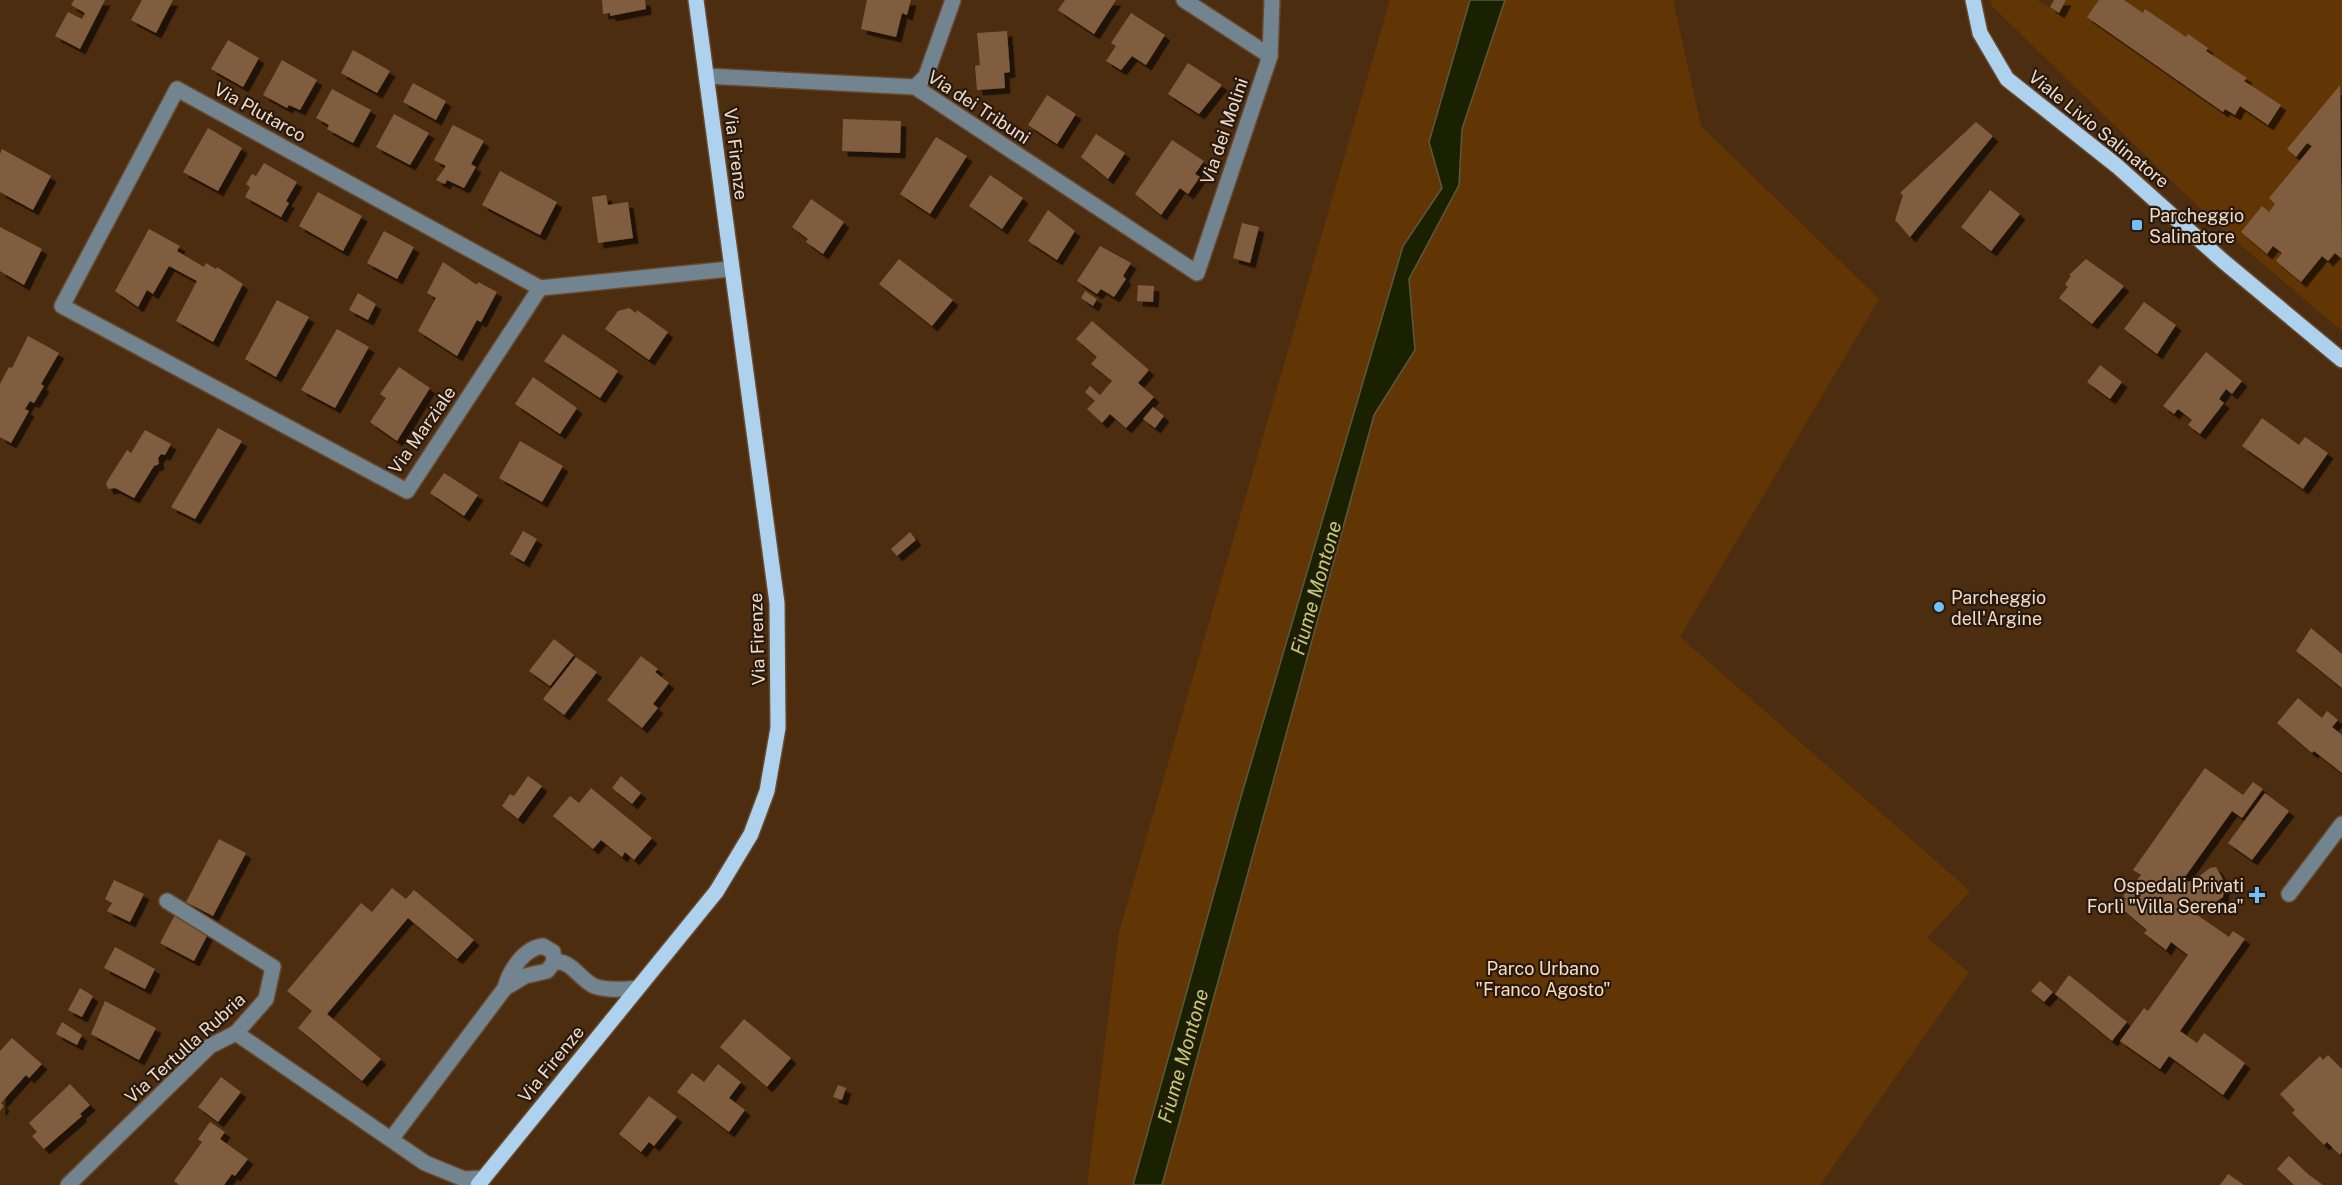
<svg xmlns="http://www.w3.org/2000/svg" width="2342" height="1185" font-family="'Public Sans',sans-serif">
<defs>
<filter id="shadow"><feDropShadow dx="5.5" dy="5.5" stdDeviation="0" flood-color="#0009"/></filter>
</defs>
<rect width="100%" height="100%" fill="#4d2d0f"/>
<g fill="#623604">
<path d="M1390,0H1673L1701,126L1879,299L1680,637L1970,891L1927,938L1969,972L1820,1185H1087L1119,932Z"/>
<path d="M1991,0H2037L2059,13L2066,0H2342V331L2216,224L1990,4Z"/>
</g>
<path fill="#1a2100" stroke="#5a593d" stroke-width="1.5" d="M1470,0H1505L1462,129L1459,185L1409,279L1415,350L1374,415L1162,1185H1133L1238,807L1403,246L1442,188L1429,142Z"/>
<g fill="#815d3f" filter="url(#shadow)">
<path d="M74,0H105L80,49L55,36L68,12L82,19L85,13L71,5Z"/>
<path d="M142,0H173L156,33L131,20Z"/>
<path d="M602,0H645L646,9L610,16V13L603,14Z"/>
<path d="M867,0H911L907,15L902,13L896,37L861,29Z"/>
<path d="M1065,0H1116L1094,34L1058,10Z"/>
<path d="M2054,0H2066L2059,13L2050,7Z"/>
<path d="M2099,0H2124L2143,13L2145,9L2186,37L2188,34L2208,48L2206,51L2247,78L2244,81L2281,105L2268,125L2240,106L2235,115L2225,109L2223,112L2087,17Z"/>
<path d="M1131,13L1165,35L1146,65L1132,56L1121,70L1106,61L1116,46L1111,43Z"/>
<path d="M1007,31L1010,72L1004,73L1005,88L977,90L975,66L980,65L977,33Z"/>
<path d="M228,40L259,58L243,87L211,69Z"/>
<path d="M353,50L390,71L377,93L341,73Z"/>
<path d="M282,60L317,80L300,110L289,105L287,108L263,95Z"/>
<path d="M1188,63L1222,85L1199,114L1168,94Z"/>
<path d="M413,83L446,101L436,120L403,102Z"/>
<path d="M2340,85L2342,259L2335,253L2328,261L2322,256L2301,282L2276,261L2282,253L2273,246L2267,254L2241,232L2262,206L2269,212L2275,204L2269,198L2312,146L2307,143L2296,157L2287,149Z"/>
<path d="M332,89L371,110L353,143L327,129L329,125L316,118Z"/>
<path d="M1047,95L1076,114L1057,144L1028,125Z"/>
<path d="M394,114L429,133L410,165L376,147Z"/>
<path d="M843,119L901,121L900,153L842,151Z"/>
<path d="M1976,122L1993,136L1910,237L1895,220L1903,195L1900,193Z"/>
<path d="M453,125L484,141L471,164L476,167L464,188L447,180L445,184L436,180L446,166L434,160Z"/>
<path d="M208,128L242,148L218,191L183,172Z"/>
<path d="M1096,134L1125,153L1108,179L1081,157Z"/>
<path d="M936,137L967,156L930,214L900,194Z"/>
<path d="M1172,140L1204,161L1195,174L1200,177L1188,194L1180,188L1161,215L1135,194Z"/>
<path d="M2,149L51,176L33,210L0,192V154Z"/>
<path d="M264,163L297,182L286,201L289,203L281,217L245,197L250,187L246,184L252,174L256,176Z"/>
<path d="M500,171L557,202L540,235L482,205Z"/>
<path d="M990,175L1023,198L1002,229L969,206Z"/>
<path d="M1990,190L2020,214L1991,251L1961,227Z"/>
<path d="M318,192L362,216L343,251L299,226Z"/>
<path d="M606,195L608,205L628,202L633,238L598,243L592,197Z"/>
<path d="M811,199L844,222L823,254L806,242L808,239L792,227Z"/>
<path d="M1048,210L1075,231L1057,260L1028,241Z"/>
<path d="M1242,223L1259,227L1250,263L1233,258Z"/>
<path d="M0,227L42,249L24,285L0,271Z"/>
<path d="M149,229L180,246L177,251L204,267L206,263L216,269L217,267L243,284L213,342L176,321L197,281L169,266L153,294L147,290L138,307L115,291Z"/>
<path d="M384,231L414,247L397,279L367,263Z"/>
<path d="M1100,246L1131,263L1123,276L1126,279L1114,297L1101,289L1097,294L1077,281Z"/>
<path d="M899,259L953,300L932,326L879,284Z"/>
<path d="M2086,259L2124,286L2092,324L2059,298L2068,287L2065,284L2071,276L2069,275Z"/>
<path d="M443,262L477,285L478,282L497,292L481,322L477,320L457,356L418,331L436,298L427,293Z"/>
<path d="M1138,285L1154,286L1153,302L1137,301Z"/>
<path d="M1085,291L1097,299L1093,306L1081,298Z"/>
<path d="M358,293L376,304L368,320L349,310Z"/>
<path d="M277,300L309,317L276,377L245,359Z"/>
<path d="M2144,302L2176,325L2157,354L2124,329Z"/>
<path d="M629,308L636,313L637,310L668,332L649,360L605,329L618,311Z"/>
<path d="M1092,321L1149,370L1138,383L1154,397L1126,428L1110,414L1102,423L1087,409L1095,401L1085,392L1090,386L1100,395L1112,381L1091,364L1097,357L1076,339Z"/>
<path d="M337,329L369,347L335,408L301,390Z"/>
<path d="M563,334L618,371L600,398L544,361Z"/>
<path d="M28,336L59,353L41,384L44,386L34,403L30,401L25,409L29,411L11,443L0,437V384L9,367L12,368Z"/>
<path d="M2206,352L2242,381L2232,394L2226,389L2219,399L2224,403L2200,434L2188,425L2192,420L2178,409L2174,414L2163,406Z"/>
<path d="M2100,365L2122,382L2110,399L2087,382Z"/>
<path d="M399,367L430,388L397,441L370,422L386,398L380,394Z"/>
<path d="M533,377L577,408L560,434L515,404Z"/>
<path d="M1153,407L1164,416L1155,428L1143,419Z"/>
<path d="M2262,418L2299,445L2305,437L2328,453L2303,489L2242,446Z"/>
<path d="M218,428L242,441L195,519L171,507Z"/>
<path d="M145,430L171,444L165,455L161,454L158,458L159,464L154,466L134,498L115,488L108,489L106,483L127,450L131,453Z"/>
<path d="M520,441L563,466L542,502L499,478Z"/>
<path d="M444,473L478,495L464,516L430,493Z"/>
<path d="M523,531L537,539L524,562L510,554Z"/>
<path d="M910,532L916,540L897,556L891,549Z"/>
<path d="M2311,628L2342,654V688L2296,651Z"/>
<path d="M554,639L574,655L550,686L529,671Z"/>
<path d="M641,656L658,669L655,672L669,683L653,704L658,708L642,728L607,700Z"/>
<path d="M576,657L597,672L564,715L543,699Z"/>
<path d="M2298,698L2322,718L2327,711L2338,720L2332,727L2342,735V773L2314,751L2312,753L2277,723Z"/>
<path d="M2205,768L2243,795L2253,782L2263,789L2242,818L2232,811L2182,881L2200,882L2198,877L2210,868L2216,867L2225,883L2223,897L2214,903L2183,905L2229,937L2233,931L2245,939L2180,1031L2197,1043L2204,1033L2245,1063L2223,1095L2169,1056L2160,1069L2120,1041L2144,1008L2148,1011L2188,955L2171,942L2166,950L2144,933L2147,930L2120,907L2126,898L2123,896L2141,875L2133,870Z"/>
<path d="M528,776L542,786L518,819L502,806L510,794L514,796Z"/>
<path d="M621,776L641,793L632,804L612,788Z"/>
<path d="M591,788L652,838L634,860L625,852L622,857L601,840L593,849L553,816L570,796L579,803Z"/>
<path d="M2265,793L2289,811L2252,860L2228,843Z"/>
<path d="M219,839L246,853L213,916L186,902Z"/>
<path d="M114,880L144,894L130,922L107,911L112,903L105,899Z"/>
<path d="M392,888L406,899L414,890L474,940L457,959L408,918L327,1014L381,1059L362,1081L298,1028L312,1011L287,991L361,903L372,912Z"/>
<path d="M176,913L210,930L194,961L160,943Z"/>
<path d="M115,947L155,969L145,989L104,968Z"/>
<path d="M2069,975L2127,1022L2112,1041L2055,994Z"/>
<path d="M2040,981L2053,992L2044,1002L2031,991Z"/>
<path d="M80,988L93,996L82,1017L68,1010Z"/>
<path d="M105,1001L156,1028L139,1060L91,1034Z"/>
<path d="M744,1019L791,1058L767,1087L720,1047Z"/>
<path d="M62,1022L82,1035L77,1045L56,1034Z"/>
<path d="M12,1038L42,1064L29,1078L26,1075L1,1103L4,1106L0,1111V1051Z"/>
<path d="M2328,1055L2342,1069V1152L2340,1155L2327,1142L2324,1145L2292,1113L2295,1110L2280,1094L2320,1056L2323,1060Z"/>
<path d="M718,1064L741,1082L729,1098L745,1110L729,1132L677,1092L692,1073L704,1082Z"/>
<path d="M221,1077L241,1092L218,1122L198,1107Z"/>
<path d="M70,1084L90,1105L80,1114L82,1116L44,1149L32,1136L37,1132L29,1123Z"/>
<path d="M838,1085L846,1088L842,1100L833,1097Z"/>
<path d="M649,1096L677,1117L654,1146L649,1142L641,1152L619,1134Z"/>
<path d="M210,1122L225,1132L220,1139L248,1159L235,1176L232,1174L224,1185H179L174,1181L202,1142L198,1139Z"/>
<path d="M2289,1156L2309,1175L2323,1185H2294L2277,1169Z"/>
<path d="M2228,1174L2244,1185H2220Z"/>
</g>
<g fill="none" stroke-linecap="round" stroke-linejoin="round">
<defs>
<g id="minor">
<path d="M1184,0L1270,56"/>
<path d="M706,76L915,87L1197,273L1270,56L1272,0"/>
<path d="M915,87L926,76L953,0"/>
<path d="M177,89L540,288L407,491L62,306Z"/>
<path d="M540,288L730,269"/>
<path d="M2289,894L2342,824"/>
<path d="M554,962C572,960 579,979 594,986C608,991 624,989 638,988"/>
<path d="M236,1033L425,1163L464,1179L484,1178"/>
<path d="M392,1138L505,988L525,976L547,971L554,962L553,952L543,946C524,948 509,971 505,988"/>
<path d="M68,1185L210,1046L236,1033L266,999L273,967L167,901"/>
</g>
<g id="major">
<path d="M1973,0L1980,33L2007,79L2117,166L2223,261L2342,360"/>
<path d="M478,1185L716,892L751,834L767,791L778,728L777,603L696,0"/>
</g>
</defs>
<use href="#minor" stroke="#67492d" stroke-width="18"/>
<use href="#major" stroke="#67492d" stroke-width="18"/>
<use href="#minor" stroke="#738491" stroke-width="15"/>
<use href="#major" stroke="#aed2ed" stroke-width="15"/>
</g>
<g fill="#74c0f6" stroke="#28190d" stroke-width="2">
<rect x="2131" y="219" width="12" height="12" rx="3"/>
<circle cx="1939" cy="607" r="6"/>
<path d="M2254 886h6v6h6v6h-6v6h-6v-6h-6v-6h6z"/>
</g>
<g text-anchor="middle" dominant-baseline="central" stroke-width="4.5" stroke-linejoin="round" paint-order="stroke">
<g font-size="18" fill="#f0dbcb" stroke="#28190d">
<text transform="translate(979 107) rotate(33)">Via dei Tribuni</text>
<text transform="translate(260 112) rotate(29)">Via Plutarco</text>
<text transform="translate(2099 129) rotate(39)">Viale Livio Salinatore</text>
<text transform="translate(1224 131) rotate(-71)">Via dei Molini</text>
<text transform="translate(736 154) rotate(83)">Via Firenze</text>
<text transform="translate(422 430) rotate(-55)">Via Marziale</text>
<text transform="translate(757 639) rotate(-92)">Via Firenze</text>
<text transform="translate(185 1048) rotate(-42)">Via Tertulla Rubria</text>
<text transform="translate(551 1064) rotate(-51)">Via Firenze</text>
</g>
<g font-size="18" fill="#f0dbcb" stroke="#28190d" text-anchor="start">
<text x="2149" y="215">Parcheggio<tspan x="2149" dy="21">Salinatore</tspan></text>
<text x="1951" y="597">Parcheggio<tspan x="1951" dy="21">dell'Argine</tspan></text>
<text x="2244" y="885" text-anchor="end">Ospedali Privati<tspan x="2244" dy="21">Forlì "Villa Serena"</tspan></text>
</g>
<g font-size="18" fill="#fadac0" stroke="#28190d">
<text x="1543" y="968">Parco Urbano<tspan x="1543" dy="21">"Franco Agosto"</tspan></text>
</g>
<g font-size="20" font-style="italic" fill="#b8d071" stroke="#28190d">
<text transform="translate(1316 588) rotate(-74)">Fiume Montone</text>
<text transform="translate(1183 1056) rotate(-74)">Fiume Montone</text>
</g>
</g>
</svg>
